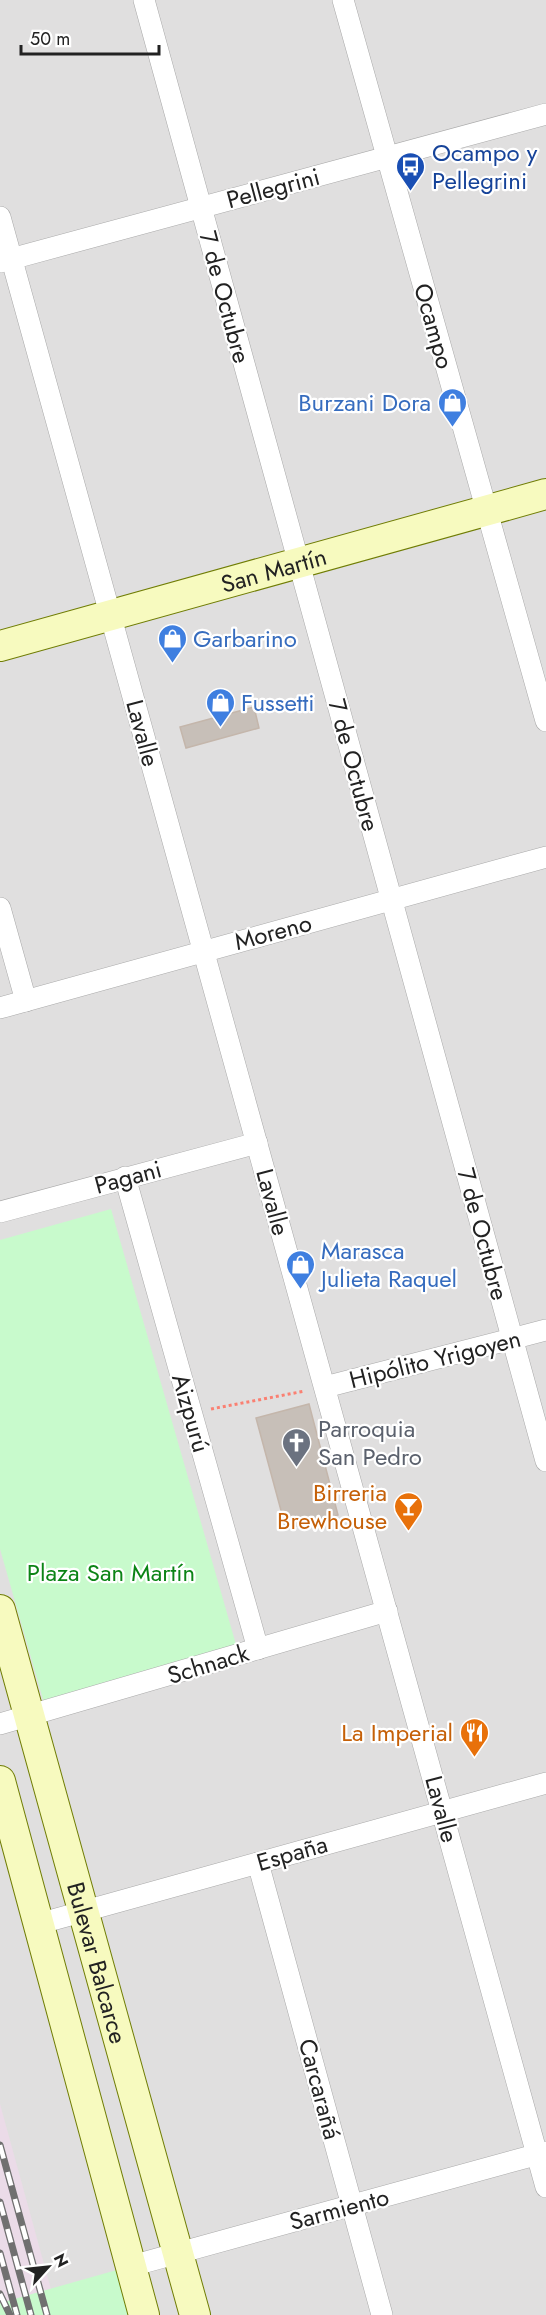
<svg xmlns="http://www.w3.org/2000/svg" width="546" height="2315" font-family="Jost,sans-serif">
<rect width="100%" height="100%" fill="#f2efe9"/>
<rect fill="#e0dfdf" x="0" y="0" width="546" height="2315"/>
<path fill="#ebdbe8" d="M0,2104L58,2315H0Z"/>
<g fill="#c8facc">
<path d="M111,1209L237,1648L44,1703L0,1549V1240Z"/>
<path d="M131,2266L144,2315H0V2303Z"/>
</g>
<g fill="#c7bfb8" stroke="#c4b6ab" stroke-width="1.5">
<path d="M254,707L259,728L186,748L180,727Z"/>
<path d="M309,1404L338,1515L286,1529L256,1418Z"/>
</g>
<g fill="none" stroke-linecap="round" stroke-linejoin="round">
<defs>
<g id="street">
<path d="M144,0L546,1461"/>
<path d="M343,0L546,721"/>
<path d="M0,217L546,2187"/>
<path d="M0,262L546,114"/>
<path d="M0,908L26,1001"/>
<path d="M0,1008L546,857"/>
<path d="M125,1177L258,1649"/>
<path d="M0,1212L257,1143"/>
<path d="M325,1387L546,1330"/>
<path d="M0,1724L387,1611"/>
<path d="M258,1863L382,2315"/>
<path d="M38,1924L546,1783"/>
<path d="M131,2266L546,2152"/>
</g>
<g id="secondary">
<path id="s1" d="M0,646L546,494"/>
<path id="s2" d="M0,1610L195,2315"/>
<path d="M0,1781L144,2315"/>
</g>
</defs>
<use href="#street" stroke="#a9a9a9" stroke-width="22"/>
<use href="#secondary" stroke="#707d05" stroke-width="32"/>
<path stroke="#fa8072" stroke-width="3" stroke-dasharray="3 3" stroke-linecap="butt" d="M211,1409L305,1391"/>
<use href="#street" stroke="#fff" stroke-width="21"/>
<use href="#secondary" stroke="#f7fabf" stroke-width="30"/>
<defs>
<g id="rail">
<path d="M0,2145L47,2315"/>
<path d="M0,2202L31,2315"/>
<path d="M0,2253L17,2315"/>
<path d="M0,2294L10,2315"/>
</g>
</defs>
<use href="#rail" stroke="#707070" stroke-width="7"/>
<use href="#rail" stroke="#fff" stroke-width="4.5" stroke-dasharray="14" stroke-linecap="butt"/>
</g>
<defs>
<symbol id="bus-pin" viewBox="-11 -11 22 30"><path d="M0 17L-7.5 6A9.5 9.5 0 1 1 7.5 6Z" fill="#1a4fb4" stroke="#fff"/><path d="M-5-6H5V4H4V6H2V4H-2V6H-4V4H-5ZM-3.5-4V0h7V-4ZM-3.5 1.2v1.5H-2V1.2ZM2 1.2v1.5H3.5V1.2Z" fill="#fff"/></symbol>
<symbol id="shop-pin" viewBox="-11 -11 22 30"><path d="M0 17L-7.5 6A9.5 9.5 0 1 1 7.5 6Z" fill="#3f7fe0" stroke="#fff"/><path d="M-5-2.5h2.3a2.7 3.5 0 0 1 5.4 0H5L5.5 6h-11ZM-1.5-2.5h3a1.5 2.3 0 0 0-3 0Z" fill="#fff"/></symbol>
<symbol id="church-pin" viewBox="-11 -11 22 30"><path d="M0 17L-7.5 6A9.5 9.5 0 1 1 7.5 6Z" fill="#6b7280" stroke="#fff"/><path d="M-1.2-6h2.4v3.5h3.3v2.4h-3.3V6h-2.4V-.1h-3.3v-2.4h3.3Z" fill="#fff"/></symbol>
<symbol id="bar-pin" viewBox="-11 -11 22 30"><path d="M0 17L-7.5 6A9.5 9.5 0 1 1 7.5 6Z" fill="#e8710a" stroke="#fff"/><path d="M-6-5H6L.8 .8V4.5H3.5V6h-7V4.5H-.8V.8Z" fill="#fff"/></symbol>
<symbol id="restaurant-pin" viewBox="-11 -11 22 30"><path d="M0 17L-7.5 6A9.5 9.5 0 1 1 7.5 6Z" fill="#e8710a" stroke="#fff"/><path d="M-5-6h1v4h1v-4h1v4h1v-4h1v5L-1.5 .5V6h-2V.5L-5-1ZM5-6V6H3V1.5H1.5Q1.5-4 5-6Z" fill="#fff"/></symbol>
</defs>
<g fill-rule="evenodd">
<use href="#bus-pin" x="394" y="150" width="33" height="45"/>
<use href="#shop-pin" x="436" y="386" width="33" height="45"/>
<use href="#shop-pin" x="156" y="622" width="33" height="45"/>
<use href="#shop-pin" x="204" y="686" width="33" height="45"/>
<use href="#shop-pin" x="284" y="1248" width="33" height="45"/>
<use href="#church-pin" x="280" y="1426" width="33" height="45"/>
<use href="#bar-pin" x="392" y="1490" width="33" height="45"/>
<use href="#restaurant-pin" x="458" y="1716" width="33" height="45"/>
</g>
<g text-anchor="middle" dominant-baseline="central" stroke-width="4.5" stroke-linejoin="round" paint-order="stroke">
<g font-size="24" fill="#164399" stroke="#fff" text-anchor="start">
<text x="432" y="152">Ocampo y<tspan x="432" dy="28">Pellegrini</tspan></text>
</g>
<g font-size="24" fill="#222" stroke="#fff">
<text transform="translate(273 188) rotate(-15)">Pellegrini</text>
<text transform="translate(225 297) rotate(75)">7 de Octubre</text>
<text transform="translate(434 326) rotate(74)">Ocampo</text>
<text stroke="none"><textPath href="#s1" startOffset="284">San Martín</textPath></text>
<text transform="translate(143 733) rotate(75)">Lavalle</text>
<text transform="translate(354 765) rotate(75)">7 de Octubre</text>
<text transform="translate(273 932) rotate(-15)">Moreno</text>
<text transform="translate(128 1177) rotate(-15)">Pagani</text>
<text transform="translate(273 1202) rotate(75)">Lavalle</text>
<text transform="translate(483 1234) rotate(75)">7 de Octubre</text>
<text transform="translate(435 1359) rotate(-14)">Hipólito Yrigoyen</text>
<text transform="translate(191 1413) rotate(74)">Aizpurú</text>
<text transform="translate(208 1664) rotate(-17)">Schnack</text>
<text transform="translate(442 1809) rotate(75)">Lavalle</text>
<text transform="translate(292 1853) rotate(-16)">España</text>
<text stroke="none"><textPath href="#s2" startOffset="366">Bulevar Balcarce</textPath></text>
<text transform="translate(320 2089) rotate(75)">Carcarañá</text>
<text transform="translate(339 2209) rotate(-15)">Sarmiento</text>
</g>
<g font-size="24" fill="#366cbe" stroke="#fff" text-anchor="start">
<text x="431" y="402" text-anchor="end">Burzani Dora</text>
<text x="193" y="638">Garbarino</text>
<text x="241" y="702">Fussetti</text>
<text x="321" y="1250">Marasca<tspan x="321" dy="28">Julieta Raquel</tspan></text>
</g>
<g font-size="24" fill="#5b616d" stroke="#fff" text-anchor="start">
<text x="318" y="1428">Parroquia<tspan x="318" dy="28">San Pedro</tspan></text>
</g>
<g font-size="24" fill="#c56008" stroke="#fff" text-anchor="end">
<text x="387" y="1492">Birreria<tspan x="387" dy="28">Brewhouse</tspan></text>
<text x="453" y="1732">La Imperial</text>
</g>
<g font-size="24" fill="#0c8416" stroke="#fff">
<text x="111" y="1572">Plaza San Martín</text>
</g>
</g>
<g transform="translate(48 2267) rotate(63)" stroke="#ffffff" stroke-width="4.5" paint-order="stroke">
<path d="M0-4.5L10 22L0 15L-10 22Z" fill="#222222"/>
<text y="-9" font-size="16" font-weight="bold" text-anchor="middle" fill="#222222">N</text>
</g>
<path d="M21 45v9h138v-9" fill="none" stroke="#222222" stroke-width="3"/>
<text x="30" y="45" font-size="18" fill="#222222" stroke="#ffffff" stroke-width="4.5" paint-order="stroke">50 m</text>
</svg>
